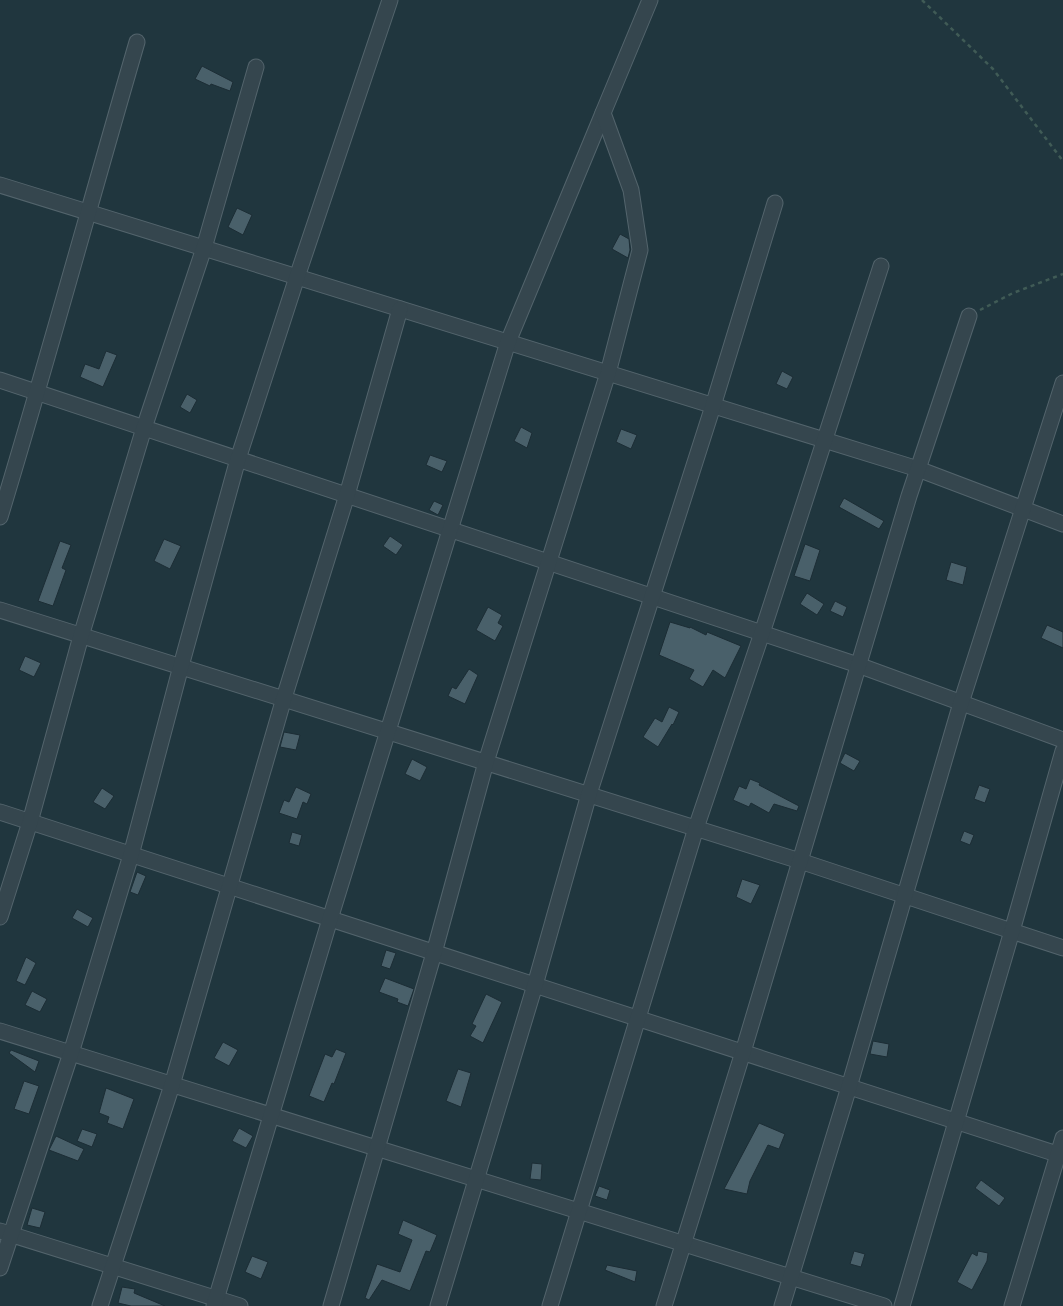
<svg xmlns="http://www.w3.org/2000/svg" width="1063" height="1306" font-family="Jost,sans-serif">
<rect width="100%" height="100%" fill="#20363e"/>
<g fill="#49606a" stroke="#1c2d35">
<path d="M202,66L233,82L230,91L211,84L210,86L195,79Z"/>
<path d="M237,208L252,215L243,235L228,227Z"/>
<path d="M620,234L629,239L630,250L628,258L612,249Z"/>
<path d="M106,351L117,355L103,387L80,377L85,364L99,369Z"/>
<path d="M782,371L793,377L787,389L776,384Z"/>
<path d="M187,394L197,400L190,413L180,407Z"/>
<path d="M521,427L532,433L527,448L514,441Z"/>
<path d="M621,429L637,435L631,449L616,442Z"/>
<path d="M430,455L447,461L442,472L426,465Z"/>
<path d="M844,498L884,521L879,529L839,507Z"/>
<path d="M434,501L443,505L438,515L429,510Z"/>
<path d="M390,536L403,545L396,555L383,546Z"/>
<path d="M164,539L181,546L170,569L154,561Z"/>
<path d="M60,541L71,545L62,568L66,570L53,606L38,601Z"/>
<path d="M805,544L820,550L810,581L794,576Z"/>
<path d="M951,562L967,567L963,585L946,580Z"/>
<path d="M807,593L824,604L817,615L800,604Z"/>
<path d="M835,601L847,607L843,617L830,611Z"/>
<path d="M488,607L502,615L498,623L503,626L495,641L476,630Z"/>
<path d="M670,622L690,628V627L706,635L707,632L741,646L725,678L713,670L703,687L689,679L694,670L659,655Z"/>
<path d="M1047,625L1063,632V648L1041,638Z"/>
<path d="M25,656L41,663L34,677L19,670Z"/>
<path d="M469,669L478,675L465,704L448,696L452,687L456,689Z"/>
<path d="M669,707L679,712L673,725L672,724L658,747L643,737L655,718L662,722Z"/>
<path d="M284,732L300,735L296,750L280,747Z"/>
<path d="M845,753L860,761L854,771L840,763Z"/>
<path d="M412,759L427,767L420,781L405,774Z"/>
<path d="M750,779L760,783L759,785L799,806L797,811L774,804L769,813L751,803L749,807L733,800L739,786L746,789Z"/>
<path d="M979,785L990,789L985,803L974,799Z"/>
<path d="M296,787L311,794L307,804L303,802L297,819L279,813L284,800L289,802Z"/>
<path d="M102,788L114,796L105,809L93,802Z"/>
<path d="M964,831L974,835L970,845L960,841Z"/>
<path d="M292,832L302,835L299,846L289,843Z"/>
<path d="M137,872L146,876L138,895L130,892Z"/>
<path d="M742,879L760,885L751,904L736,897Z"/>
<path d="M77,909L93,918L88,927L72,918Z"/>
<path d="M386,950L396,953L390,969L381,966Z"/>
<path d="M26,957L36,963L25,985L16,981Z"/>
<path d="M385,978L414,989L408,1006L397,1002L398,999L379,992Z"/>
<path d="M32,991L47,999L40,1012L25,1005Z"/>
<path d="M486,994L502,1002L483,1043L470,1036L476,1026L472,1024Z"/>
<path d="M873,1041L889,1044L887,1057L870,1054Z"/>
<path d="M223,1042L238,1050L229,1066L214,1058Z"/>
<path d="M336,1049L346,1053L334,1084L332,1083L324,1102L309,1096L325,1054L332,1057Z"/>
<path d="M11,1050L39,1061L35,1072L9,1053Z"/>
<path d="M458,1069L471,1073L461,1107L446,1101Z"/>
<path d="M24,1081L39,1086L29,1114L14,1109Z"/>
<path d="M106,1088L134,1099L123,1129L107,1123L109,1117L99,1113Z"/>
<path d="M759,1123L785,1134L779,1149L768,1145L750,1181L747,1194L724,1189Z"/>
<path d="M239,1128L253,1136L246,1148L232,1141Z"/>
<path d="M82,1129L97,1134L92,1147L77,1141Z"/>
<path d="M56,1136L84,1149L78,1161L49,1150Z"/>
<path d="M532,1163L542,1164L541,1180L530,1179Z"/>
<path d="M981,1180L1005,1198L999,1206L975,1188Z"/>
<path d="M599,1186L610,1190L607,1200L595,1196Z"/>
<path d="M32,1208L45,1212L40,1228L27,1225Z"/>
<path d="M403,1220L437,1235L430,1252L426,1251L410,1291L382,1280L369,1300L365,1298L377,1264L400,1272L412,1240L398,1234Z"/>
<path d="M854,1251L865,1254L861,1267L850,1264Z"/>
<path d="M978,1251L988,1253L987,1261L972,1290L957,1282L972,1253L977,1256Z"/>
<path d="M252,1256L268,1262L261,1279L245,1272Z"/>
<path d="M607,1265L637,1271L635,1282L605,1270Z"/>
<path d="M122,1287L135,1289L134,1293L165,1306H131L118,1303Z"/>
</g>
<g fill="none" stroke-linecap="round" stroke-linejoin="round">
<defs>
<g id="street">
<path d="M0,185L918,469L1063,524"/>
<path d="M0,380L858,665L1063,740"/>
<path d="M0,517C48,359 91,200 137,42"/>
<path d="M0,610L800,861L1063,948"/>
<path d="M0,812L1063,1156"/>
<path d="M0,917L30,822L81,636L144,428L204,248L256,67"/>
<path d="M0,1031L884,1306"/>
<path d="M0,1231L240,1306"/>
<path d="M0,1268L71,1053L131,855L181,666L238,459L297,277L390,0"/>
<path d="M100,1306L172,1085L284,698L347,495L400,309"/>
<path d="M214,1306L330,919L508,342L603,113"/>
<path d="M331,1306L434,953L486,762L608,373L640,250L631,190L603,113L650,0"/>
<path d="M438,1306L535,985L589,794L713,406L775,203"/>
<path d="M550,1306L696,828L762,633L881,266"/>
<path d="M664,1306L743,1052L909,496L969,316"/>
<path d="M782,1306L849,1087L961,703L1063,383"/>
<path d="M902,1306L1012,931L1063,751"/>
<path d="M1012,1306L1063,1138"/>
</g>
</defs>
<use href="#street" stroke="#53646c" stroke-width="17"/>
<g stroke="#405b56" stroke-width="2.5" stroke-dasharray="4 4" stroke-linecap="butt">
<path d="M922,0L993,69L1063,161"/>
<path d="M980,310L1013,293L1063,274"/>
</g>
<use href="#street" stroke="#35464e" stroke-width="15"/>
</g>
</svg>
